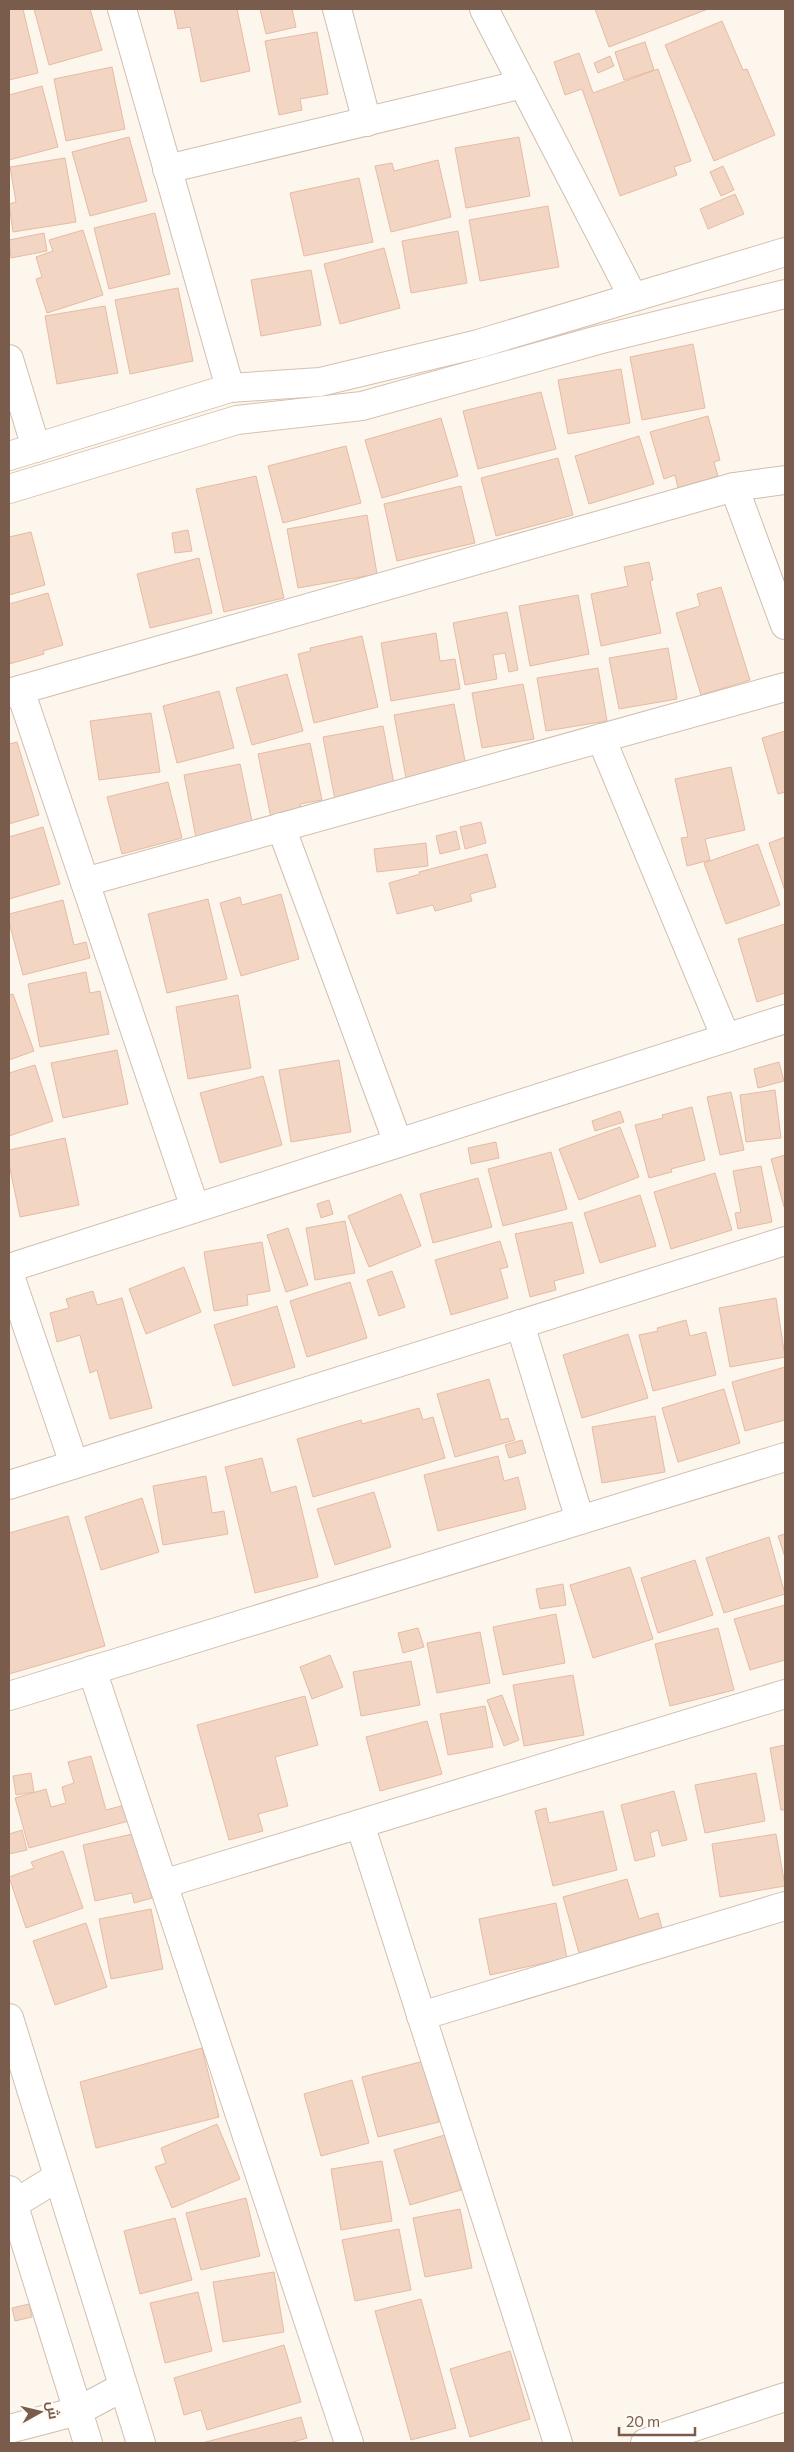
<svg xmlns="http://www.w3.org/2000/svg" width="794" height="2452" font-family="Commissioner,Cairo,sans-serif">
<rect width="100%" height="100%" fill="#fdf6ec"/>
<g fill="#f3d5c3" stroke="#e6bba3">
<path d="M9,9H23L38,73L9,80Z"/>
<path d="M34,9H90L102,50L49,65Z"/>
<path d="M174,9H237L250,71L201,82L190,27L178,29Z"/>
<path d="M260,9H292L296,27L266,34Z"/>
<path d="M595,9H708L609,47Z"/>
<path d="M722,21L743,70L747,69L775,135L714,161L665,45Z"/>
<path d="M317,32L328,94L300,99L302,110L279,115L265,41Z"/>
<path d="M645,42L654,70L624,80L615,52Z"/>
<path d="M579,53L593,93L658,69L691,161L674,167L677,175L620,196L582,89L565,95L554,62Z"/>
<path d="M610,56L614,66L598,73L594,63Z"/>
<path d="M112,67L125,129L66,141L54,79Z"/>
<path d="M42,86L58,147L9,160V95Z"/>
<path d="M129,137L147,201L90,216L72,152Z"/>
<path d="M519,137L530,196L466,208L455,148Z"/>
<path d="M65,158L76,222L13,232L9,204L16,202L10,167Z"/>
<path d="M438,160L451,217L391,232L375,166L392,163L394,171Z"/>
<path d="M723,166L734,190L721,196L710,172Z"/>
<path d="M359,178L373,242L304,256L290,193Z"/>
<path d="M735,194L744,214L708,229L700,209Z"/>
<path d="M548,206L559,267L480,281L469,220Z"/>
<path d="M155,213L170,274L109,289L94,228Z"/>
<path d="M83,230L103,295L47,313L36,279L42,277L36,257L53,251L49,240Z"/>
<path d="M458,231L467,283L411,293L402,241Z"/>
<path d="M44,233L47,251L11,258L9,240Z"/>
<path d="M384,248L400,308L340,324L324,264Z"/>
<path d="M311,270L321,325L261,336L251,280Z"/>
<path d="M178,288L193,361L130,374L115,300Z"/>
<path d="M105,306L118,373L57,384L45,316Z"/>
<path d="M693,344L705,408L642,420L630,357Z"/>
<path d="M621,369L630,423L568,434L558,380Z"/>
<path d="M541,392L556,449L478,469L463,411Z"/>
<path d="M708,416L720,460L714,462L718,476L678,488L675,475L664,479L650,432Z"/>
<path d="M441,418L458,476L382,498L365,440Z"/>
<path d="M639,436L654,484L589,504L575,456Z"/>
<path d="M346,446L361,503L283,523L268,466Z"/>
<path d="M558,458L573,515L496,536L481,478Z"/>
<path d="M256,476L284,598L224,612L196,489Z"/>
<path d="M461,486L475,543L397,561L384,504Z"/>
<path d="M367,515L377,574L298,588L287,529Z"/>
<path d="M188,530L192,551L175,553L172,533Z"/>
<path d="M31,532L45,585L9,595V537Z"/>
<path d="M199,558L212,613L150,628L137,574Z"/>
<path d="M649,562L653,580L650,581L661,633L601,646L591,594L628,586L624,567Z"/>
<path d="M721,587L750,680L701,695L676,613L700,606L697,594Z"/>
<path d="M48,593L63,645L43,651L44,654L9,664V604Z"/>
<path d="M578,595L589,654L530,666L519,606Z"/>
<path d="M507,612L518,670L509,672L505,653L493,655L497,679L465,685L453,623Z"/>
<path d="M436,633L440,661L455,659L460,689L391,701L381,643Z"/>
<path d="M362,636L378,707L314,723L298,654L311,651L310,648Z"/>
<path d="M668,648L677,699L619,709L609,658Z"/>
<path d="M598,668L607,721L546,731L537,678Z"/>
<path d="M287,674L303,731L252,745L236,688Z"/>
<path d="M523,684L534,739L482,748L472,693Z"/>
<path d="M219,691L234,748L177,763L163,706Z"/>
<path d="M454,704L466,766L406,778L394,715Z"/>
<path d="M151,713L160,772L99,780L90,721Z"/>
<path d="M383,726L395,789L335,800L323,737Z"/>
<path d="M785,731V792L778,794L762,738Z"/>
<path d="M17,742L39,815L9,824V744Z"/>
<path d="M310,743L322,800L300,804L302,812L271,818L258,754Z"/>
<path d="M240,764L253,826L196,838L184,775Z"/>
<path d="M731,767L745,830L705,839L710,860L687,866L681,838L688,837L675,779Z"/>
<path d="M168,782L182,838L122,854L107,797Z"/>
<path d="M481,822L486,843L465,849L460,827Z"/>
<path d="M43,827L60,884L9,899V837Z"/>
<path d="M456,831L460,849L440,854L436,836Z"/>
<path d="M785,837V891L769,843Z"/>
<path d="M426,843L428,866L377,872L374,849Z"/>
<path d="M758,844L780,905L726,924L704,863Z"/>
<path d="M487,854L496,887L470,894L472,901L435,911L433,905L397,914L389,883L420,874L419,872Z"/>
<path d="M281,894L299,959L241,976L220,903L240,897L242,905Z"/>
<path d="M208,899L227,979L167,993L148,914Z"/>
<path d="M63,900L74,945L86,942L90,958L23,975L9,922V914Z"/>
<path d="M785,924V993L757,1002L738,939Z"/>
<path d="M86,972L90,993L100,991L109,1034L40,1047L28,984Z"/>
<path d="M13,994L34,1051L9,1060V995Z"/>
<path d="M238,995L251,1068L188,1079L176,1007Z"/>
<path d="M117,1050L128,1104L63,1118L51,1063Z"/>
<path d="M339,1060L351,1132L291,1142L279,1070Z"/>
<path d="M779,1062L784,1081L758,1088L754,1069Z"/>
<path d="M35,1065L53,1121L9,1136V1073Z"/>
<path d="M263,1076L282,1145L220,1163L200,1093Z"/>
<path d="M775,1090L781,1138L746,1142L740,1095Z"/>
<path d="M731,1092L744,1150L720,1155L707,1097Z"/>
<path d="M692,1107L705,1160L671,1169L672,1172L649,1178L635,1125L663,1118L662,1115Z"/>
<path d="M620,1111L624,1122L595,1131L592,1121Z"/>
<path d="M620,1127L639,1177L579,1200L559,1149Z"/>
<path d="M65,1138L79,1205L20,1217L9,1164V1150Z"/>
<path d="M496,1142L499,1158L471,1164L468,1148Z"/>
<path d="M551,1152L567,1209L503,1226L488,1169Z"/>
<path d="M785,1155V1207H784L771,1159Z"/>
<path d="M761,1166L772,1222L738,1229L735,1213L741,1212L733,1171Z"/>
<path d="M715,1173L732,1230L671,1249L654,1192Z"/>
<path d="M478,1178L492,1227L433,1243L420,1194Z"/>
<path d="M401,1194L421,1246L369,1267L348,1216Z"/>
<path d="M640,1195L656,1246L600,1263L584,1213Z"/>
<path d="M329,1200L333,1214L321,1218L317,1204Z"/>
<path d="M345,1221L355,1273L315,1280L306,1228Z"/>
<path d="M572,1222L584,1273L554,1281L556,1290L530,1297L515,1234Z"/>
<path d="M288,1228L308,1285L286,1292L267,1235Z"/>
<path d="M500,1241L508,1267L500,1269L508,1298L451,1315L435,1260Z"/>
<path d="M262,1242L270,1291L247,1295L248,1305L214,1311L204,1252Z"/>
<path d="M184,1267L201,1312L146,1334L129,1289Z"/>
<path d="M392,1271L405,1307L379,1316L367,1280Z"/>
<path d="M350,1282L367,1338L307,1357L290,1301Z"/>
<path d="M93,1291L97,1305L122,1298L152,1408L110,1419L97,1370L90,1373L80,1335L57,1342L50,1313L69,1308L66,1299Z"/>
<path d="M776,1298L785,1357L730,1367L719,1308Z"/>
<path d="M277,1306L295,1367L233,1386L214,1325Z"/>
<path d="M686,1320L690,1336L706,1332L716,1375L653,1391L639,1335L658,1331L657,1328Z"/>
<path d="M628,1334L648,1398L582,1418L563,1355Z"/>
<path d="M785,1367V1420L745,1431L732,1382Z"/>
<path d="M489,1379L501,1420L508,1418L515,1440L455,1457L437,1394Z"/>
<path d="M724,1389L740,1443L678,1462L662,1408Z"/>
<path d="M419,1408L423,1420L433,1417L445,1458L313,1497L297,1439L361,1420L362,1424Z"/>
<path d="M655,1416L665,1472L602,1483L592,1427Z"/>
<path d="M522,1440L526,1453L509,1458L505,1445Z"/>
<path d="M498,1456L504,1481L518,1477L526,1509L438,1531L424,1475Z"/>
<path d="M262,1458L271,1493L296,1486L318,1577L255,1593L225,1467Z"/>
<path d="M206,1476L212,1513L224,1511L228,1534L163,1545L153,1486Z"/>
<path d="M374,1492L391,1547L335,1565L317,1509Z"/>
<path d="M142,1498L159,1552L101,1570L85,1517Z"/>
<path d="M68,1516L105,1646L9,1674V1533Z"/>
<path d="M785,1534V1557L778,1536Z"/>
<path d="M769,1537L785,1594L724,1613L706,1558Z"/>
<path d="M695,1560L713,1615L658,1633L641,1578Z"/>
<path d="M630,1567L653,1639L593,1658L570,1585Z"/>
<path d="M563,1584L566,1605L540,1609L536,1589Z"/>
<path d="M785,1605V1660L750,1670L734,1619Z"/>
<path d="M556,1614L565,1663L503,1675L493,1627Z"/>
<path d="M418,1628L424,1647L403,1653L398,1633Z"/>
<path d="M718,1628L734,1690L670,1706L655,1644Z"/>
<path d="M480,1632L490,1683L437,1693L427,1643Z"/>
<path d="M330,1655L343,1687L312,1699L300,1667Z"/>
<path d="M411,1661L420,1705L361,1716L353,1672Z"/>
<path d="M573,1675L584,1735L524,1746L513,1685Z"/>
<path d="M502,1695L519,1740L504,1746L487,1700Z"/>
<path d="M305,1696L318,1745L275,1757L288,1806L258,1814L263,1831L229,1840L197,1725Z"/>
<path d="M485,1706L493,1747L448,1755L440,1714Z"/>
<path d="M427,1721L442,1774L380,1791L366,1737Z"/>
<path d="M785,1745V1810H781L770,1748Z"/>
<path d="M91,1756L106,1810L132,1803L136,1819L29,1848L15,1798L46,1789L51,1807L66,1803L62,1787L74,1783L68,1762Z"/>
<path d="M31,1773L34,1792L16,1795L13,1776Z"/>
<path d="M756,1773L765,1821L705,1833L695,1785Z"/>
<path d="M674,1791L687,1840L662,1846L658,1830L650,1833L655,1856L635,1861L621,1805Z"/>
<path d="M546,1808L549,1823L603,1811L617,1870L553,1886L535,1811Z"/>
<path d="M22,1830L27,1850L9,1854V1834Z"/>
<path d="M137,1833L152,1898L134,1903L132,1893L95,1901L83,1845Z"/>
<path d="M776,1834L785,1886L720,1897L712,1844Z"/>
<path d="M63,1851L83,1908L26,1928L9,1877L34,1868L31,1862Z"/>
<path d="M627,1879L639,1919L658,1913L662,1928L591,1949L593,1956L581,1960L563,1897Z"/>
<path d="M556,1903L567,1958L490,1975L479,1919Z"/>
<path d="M151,1909L163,1969L111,1979L99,1919Z"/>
<path d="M86,1923L107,1987L55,2005L33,1941Z"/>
<path d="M202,2048L219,2117L96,2148L80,2082Z"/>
<path d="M424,2061L439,2122L378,2137L362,2077Z"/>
<path d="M352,2080L369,2143L321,2156L304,2094Z"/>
<path d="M217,2124L240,2179L172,2208L155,2167L166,2163L161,2148Z"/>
<path d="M445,2135L461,2190L410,2205L394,2150Z"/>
<path d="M382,2161L392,2221L341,2230L331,2169Z"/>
<path d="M246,2198L260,2256L201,2270L186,2213Z"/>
<path d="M460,2209L472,2268L425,2277L413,2218Z"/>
<path d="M175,2218L192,2280L140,2294L124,2231Z"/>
<path d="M399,2229L411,2290L355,2301L342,2240Z"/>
<path d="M274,2272L284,2332L223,2342L213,2282Z"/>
<path d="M198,2292L212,2351L165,2363L150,2303Z"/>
<path d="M421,2299L456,2428L411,2440L375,2311Z"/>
<path d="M29,2304L32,2317L15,2321L12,2308Z"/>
<path d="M284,2345L301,2402L207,2430L201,2410L184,2415L174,2378Z"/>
<path d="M510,2351L530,2419L470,2437L450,2369Z"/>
<path d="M301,2417L307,2438L290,2443H202Z"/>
</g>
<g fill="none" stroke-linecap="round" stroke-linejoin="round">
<defs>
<g id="street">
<path d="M122,9L230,388"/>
<path d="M337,9L367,122"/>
<path d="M484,9L633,297"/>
<path d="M167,169L523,84"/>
<path d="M9,359L36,448"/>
<path d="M734,487L785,625"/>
<path d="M20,690L195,1208"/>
<path d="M9,693L734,487L785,480"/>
<path d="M601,738L726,1038"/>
<path d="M281,827L398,1143"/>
<path d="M85,882L785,687"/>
<path d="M9,1268L785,1019"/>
<path d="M9,1273L74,1464"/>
<path d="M520,1324L580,1520"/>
<path d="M9,1485L785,1241"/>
<path d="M92,1670L349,2443"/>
<path d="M9,1696L785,1457"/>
<path d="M360,1824L558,2443"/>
<path d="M163,1884L785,1694"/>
<path d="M421,2016L785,1906"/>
<path d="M9,2018L141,2443"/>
<path d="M9,2190L88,2443"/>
<path d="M9,2207L58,2177"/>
<path d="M9,2429L78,2411L123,2387"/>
<path d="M645,2443L785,2397"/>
</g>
<g id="secondary">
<path d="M9,456L230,388L320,382L478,344L785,252"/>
<path d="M9,489L237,420L362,406L598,340L785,294"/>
</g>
</defs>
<use href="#street" stroke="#d1beb0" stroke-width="30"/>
<use href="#secondary" stroke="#d6c0b0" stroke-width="30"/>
<use href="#street" stroke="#fff" stroke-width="28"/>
<use href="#secondary" stroke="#fff" stroke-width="28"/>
</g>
<rect width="794" height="2452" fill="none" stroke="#7a5c4d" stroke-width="20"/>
<g transform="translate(40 2412) rotate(82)" stroke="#fffaf3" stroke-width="4" paint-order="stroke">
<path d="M0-4L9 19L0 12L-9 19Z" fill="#7a5c4d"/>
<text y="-8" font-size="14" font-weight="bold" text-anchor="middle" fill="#7a5c4d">ش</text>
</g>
<path d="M619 2427v8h76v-8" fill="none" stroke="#7a5c4d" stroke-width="2.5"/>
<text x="626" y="2427" font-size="15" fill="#7a5c4d" stroke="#fffaf3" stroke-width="4" paint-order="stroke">20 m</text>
</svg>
